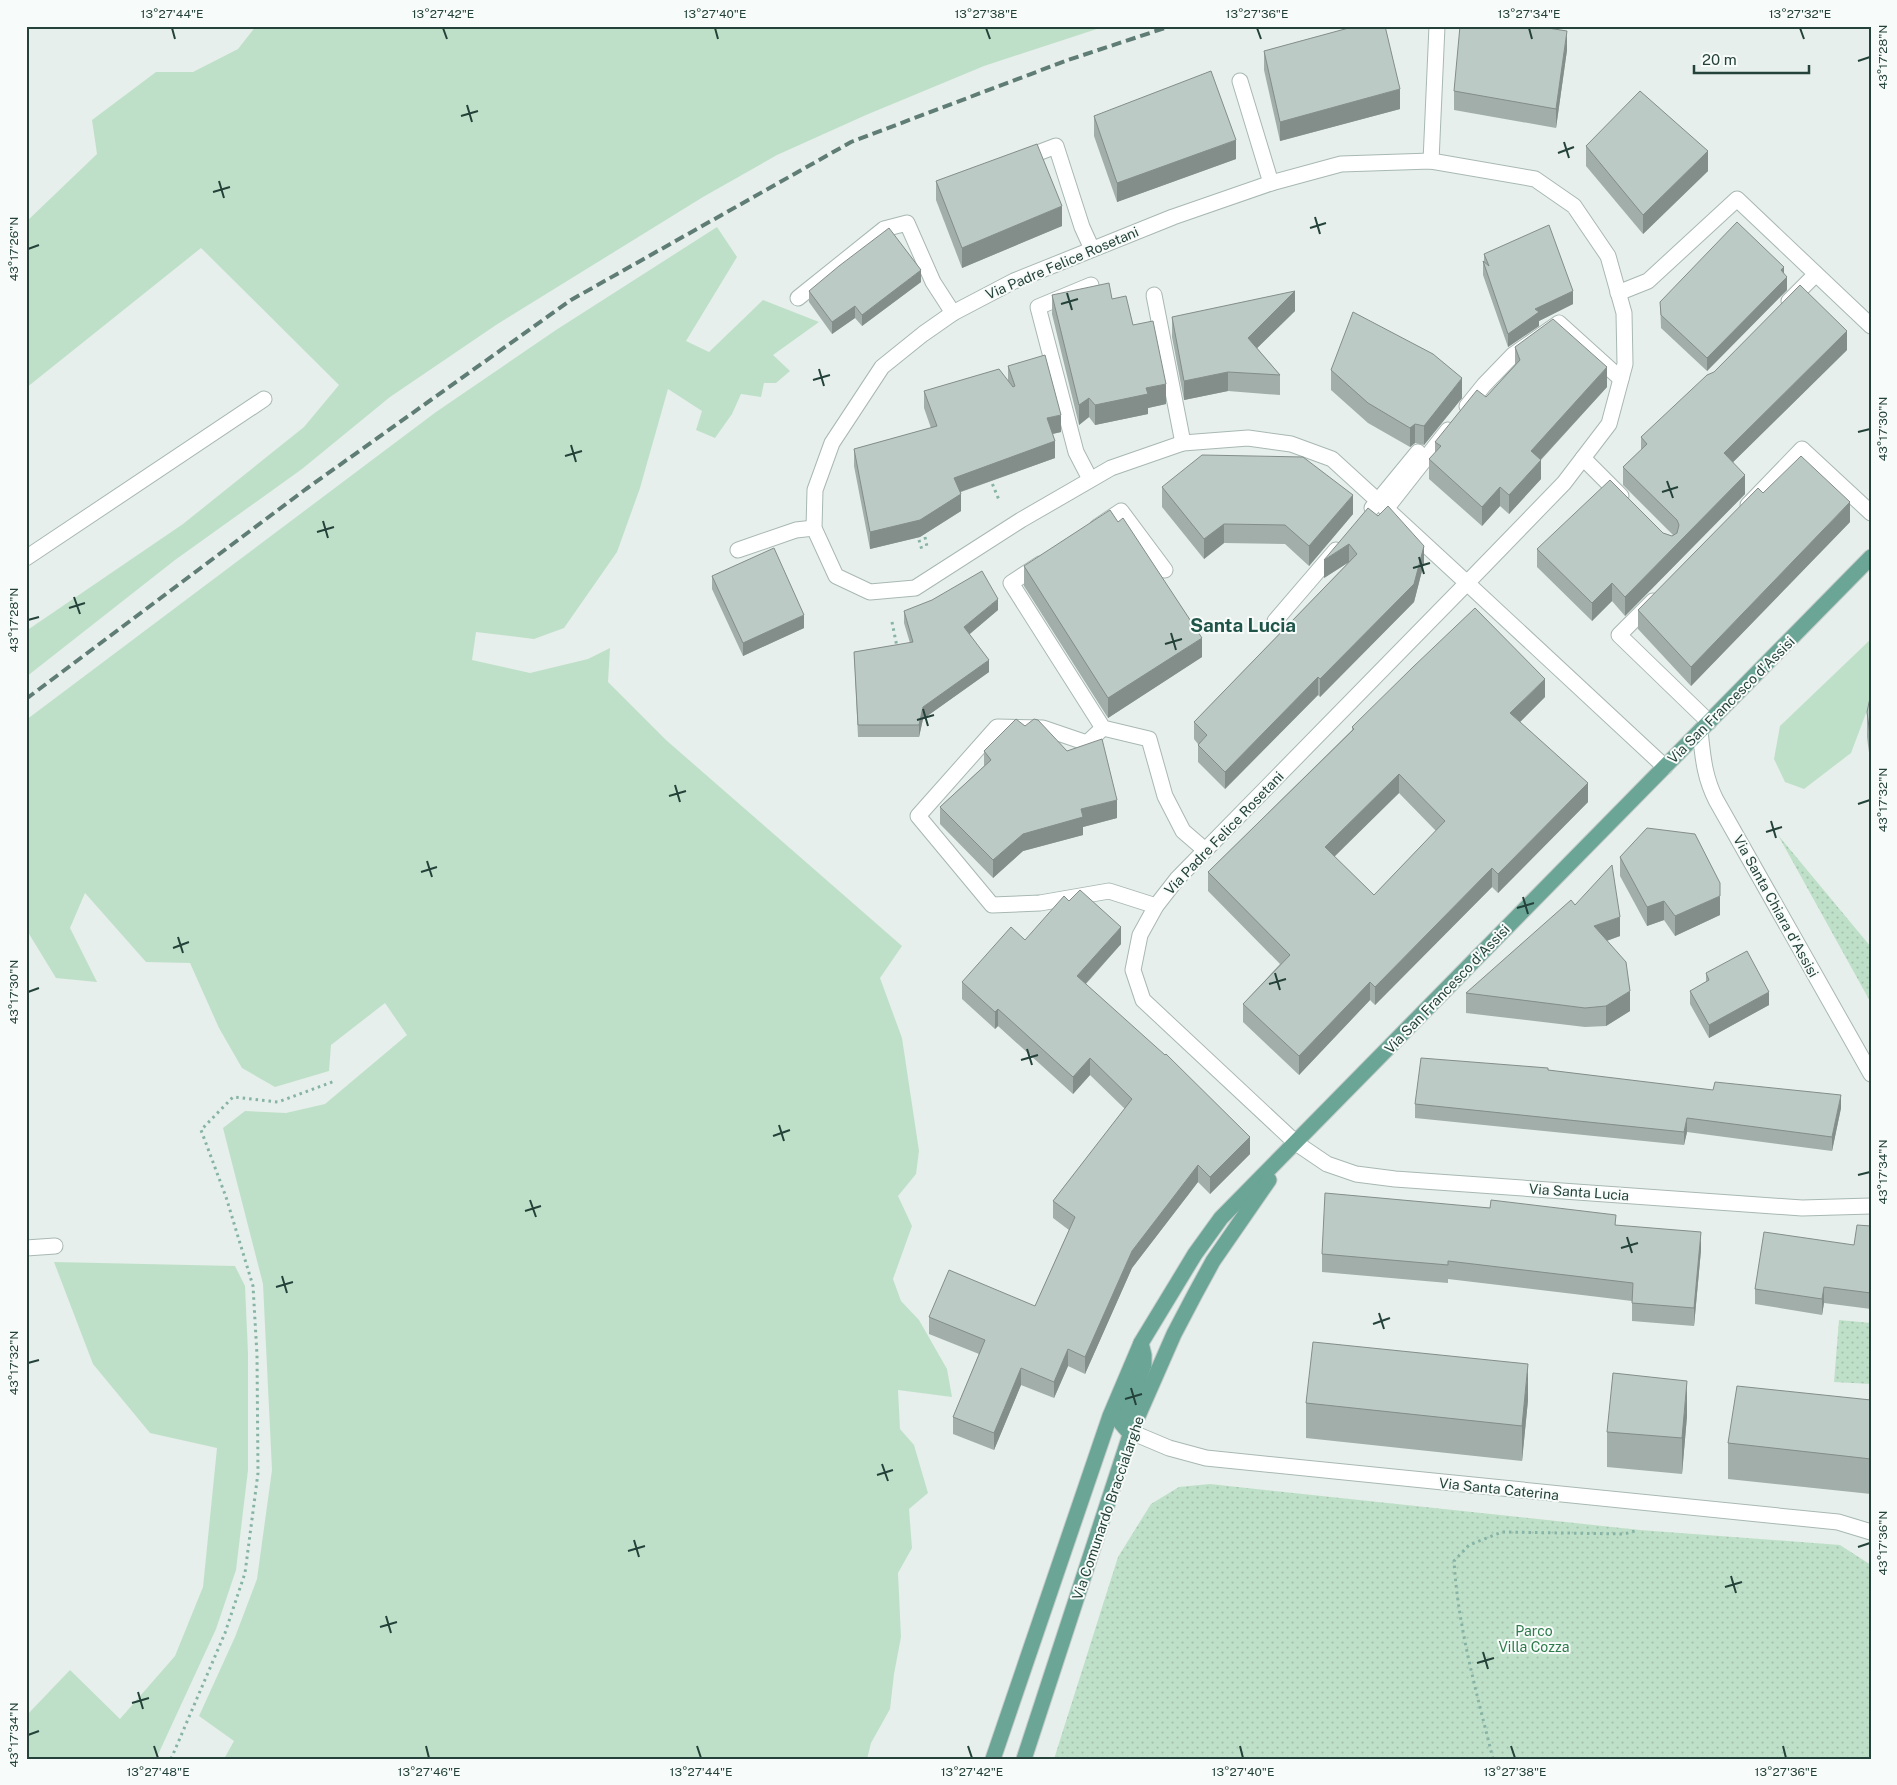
<svg xmlns="http://www.w3.org/2000/svg" width="1897" height="1785" font-family="'Public Sans',sans-serif">
<defs>
<pattern id="park-dots" width="8" height="8" patternUnits="userSpaceOnUse" patternTransform="scale(1.25)"><rect width="8" height="8" fill="#bfe0c8"/><path d="M2 2h.1M6 6h.1" fill="none" stroke="#a4c1ad" stroke-width="1.8" stroke-linecap="round"/></pattern>
</defs>
<rect width="100%" height="100%" fill="#e6efeb"/>
<g fill="#bfe0c8">
<path d="M256,26H1106L984,66L866,115L777,155L703,197L496,325L390,397L302,469L175,560L26,677V631L183,524L304,427L339,385L201,248L26,388V222L97,154L92,120L156,72H193L238,49Z"/>
<path d="M717,227L737,257L686,341L709,352L763,300L819,322L773,355L790,371L776,383H764L761,397L741,394L732,414L715,438L696,430L702,411L668,389L640,488L617,552L564,628L534,639L476,632L472,660L530,673L588,659L610,648L608,682L666,740L902,946L880,978L902,1038L919,1151L916,1174L898,1196L912,1226L893,1279L901,1301L919,1320L947,1369L952,1397L898,1390L900,1429L914,1445L928,1493L909,1509L912,1548L898,1573L901,1637L894,1674L890,1709L871,1743L867,1759H224L234,1741L199,1716L235,1637L257,1579L272,1470L263,1284L223,1128L245,1111L286,1113L325,1104L407,1035L385,1003L331,1045L329,1071L275,1087L242,1068L219,1028L190,963L146,962L85,893L70,928L97,982L56,978L26,929V720L436,412L556,330Z"/>
<path d="M1871,639V700L1851,753L1804,789L1785,782L1774,759L1780,726Z"/>
<path d="M54,1262L235,1266L245,1286L248,1353V1470L236,1570L216,1629L156,1759H26V1716L70,1670L120,1719L175,1656L203,1587L217,1448L150,1433L93,1364Z"/>
</g>
<g fill="url(#park-dots)">
<path d="M1778,835L1871,947V1003Z"/>
<path d="M1839,1320L1871,1323V1384L1834,1382Z"/>
<path d="M1210,1484L1640,1530L1840,1545L1871,1565V1759H1054L1118,1557L1151,1504L1179,1487Z"/>
</g>
<g fill="none" stroke-linecap="round" stroke-linejoin="round">
<defs>
<g id="minor">
<path d="M1240,81L1271,183"/>
<path d="M1022,159L1056,146L1082,227L1092,249"/>
<path d="M1431,161L1437,26"/>
<path d="M1618,293L1648,281L1737,199L1871,326"/>
<path d="M1154,295L1183,443"/>
<path d="M798,298L884,229L907,223L933,282L953,313"/>
<path d="M1789,301L1816,274"/>
<path d="M1467,406L1484,385L1513,355L1559,323L1621,379"/>
<path d="M1583,458L1621,496"/>
<path d="M1090,479L1076,452L1038,307L1091,285"/>
<path d="M1748,505L1802,449L1871,513"/>
<path d="M1372,508L1418,452"/>
<path d="M1386,509L1448,430"/>
<path d="M1097,527L1121,511L1165,570"/>
<path d="M738,550L796,530L814,528"/>
<path d="M26,558L264,399"/>
<path d="M1040,564L1011,583L1103,728L1149,739L1165,796L1183,831L1205,850"/>
<path d="M1653,601L1619,635L1709,722"/>
<path d="M1275,621L1336,550"/>
<path d="M1103,728L1087,743L1043,728L997,727L918,816L992,905L1040,903L1109,891L1156,906"/>
<path d="M1700,731C1703,757 1704,776 1716,800L1871,1074"/>
<path d="M1665,767L1467,583L1378,501L1332,459L1291,444L1248,438L1183,443L1111,468L1021,520L915,588L870,592L836,576L814,528L815,490L832,443L882,367L923,334L953,313L1014,281L1173,217L1271,183L1341,164L1431,161L1535,179L1574,206L1608,256L1624,313L1625,364L1609,424L1564,483L1467,583L1177,879L1156,906L1140,935L1133,970L1143,1000L1296,1143L1327,1164L1356,1174L1395,1179L1802,1208L1871,1206"/>
<path d="M26,1248L55,1246"/>
<path d="M1131,1432L1169,1448L1206,1458L1838,1522L1871,1532"/>
</g>
<g id="major">
<path d="M1131,1432L1127,1430L1121,1423L1144,1365V1355L1141,1343"/>
<path d="M993,1759L1110,1416L1141,1343L1195,1254L1221,1218L1871,557"/>
<path d="M1024,1759L1131,1432L1174,1334L1195,1294L1213,1261L1269,1180"/>
</g>
</defs>
<use href="#minor" stroke="#a8b8b2" stroke-width="17"/>
<use href="#major" stroke="#c2cac8" stroke-width="17"/>
<g stroke="#86b3a5" stroke-width="3" stroke-dasharray="2.5 4" stroke-linecap="butt">
<path d="M990,478L999,500"/>
<path d="M925,537L927,547"/>
<path d="M919,540L922,550"/>
<path d="M892,622L897,647"/>
<path d="M171,1759L225,1633L245,1573L258,1473L257,1355L253,1286L226,1197L201,1130L233,1097L278,1102L335,1081"/>
<path d="M1493,1759C1477,1694 1458,1628 1454,1561L1469,1545L1502,1532L1624,1534L1635,1531"/>
</g>
<use href="#minor" stroke="#fff" stroke-width="15"/>
<use href="#major" stroke="#6aa596" stroke-width="15"/>
<path stroke="#5f7d75" stroke-width="4" stroke-dasharray="10 5" stroke-linecap="butt" d="M26,699L306,489L571,300L851,142L1068,60L1171,26"/>
</g>
<g fill="#a1aea9" fill-rule="evenodd">
<path d="M1567,50L1556,128L1454,110V91Z"/>
<path d="M1264,51L1400,109L1280,141L1264,70Z"/>
<path d="M1094,116L1236,159L1117,202L1094,136Z"/>
<path d="M1586,146L1708,171L1643,234L1586,166Z"/>
<path d="M936,181L1062,226L962,268L936,200Z"/>
<path d="M1484,254L1573,304L1539,321V326L1508,347L1483,275V261L1484,263Z"/>
<path d="M1784,274L1787,290L1707,371L1661,328L1660,302Z"/>
<path d="M921,282L862,326L855,318L832,334L809,302V291Z"/>
<path d="M1052,295L1112,299L1133,325L1166,404L1148,408V414L1095,425L1089,417L1079,425L1052,314Z"/>
<path d="M1295,311L1257,348L1280,375V395L1228,391L1184,400L1172,337V317Z"/>
<path d="M1515,347L1607,387L1541,460V479L1509,514L1500,506L1482,526L1429,479V459L1435,453V442L1486,397L1515,365Z"/>
<path d="M1847,350L1733,462L1745,494L1625,616L1612,601L1592,621L1537,567V549L1663,533L1672,536L1673,535L1623,485V467L1641,450V437Z"/>
<path d="M1008,366L1061,432L1053,434L1055,458L961,492V511L920,537L870,549L854,466V449L931,428L924,408V391L1008,380Z"/>
<path d="M1331,370L1462,398L1424,445L1415,443L1410,447L1368,423L1331,390Z"/>
<path d="M1162,487L1353,514L1309,566L1285,544L1224,543L1204,559L1162,507Z"/>
<path d="M1368,508L1424,563L1414,602L1320,697L1318,695L1225,789L1198,762V744L1194,739V722L1349,562L1324,578Z"/>
<path d="M1850,522L1691,686L1638,629V610Z"/>
<path d="M1024,566L1202,657L1108,718L1024,586Z"/>
<path d="M712,576L804,628L743,656L712,589Z"/>
<path d="M998,610L969,634L989,672L923,719L919,737H858L854,652L910,643L904,623V611Z"/>
<path d="M1871,693V768L1867,737V712Z"/>
<path d="M1545,697L1520,722L1588,802L1498,893L1492,887L1375,1005L1370,1000L1299,1075L1243,1022V1004L1280,964L1208,891V872L1352,730V727ZM1399,793L1436,831L1374,895L1334,856Z"/>
<path d="M984,751L1117,818L1083,827V835L1023,851L993,878L940,824V807L984,766Z"/>
<path d="M1620,857L1720,915L1675,936L1664,920L1647,926L1620,876Z"/>
<path d="M1575,905L1620,936L1607,941L1630,1011L1606,1026L1585,1027L1466,1013V993Z"/>
<path d="M1025,940L1121,944L1086,984L1250,1154L1210,1194L1198,1182L1132,1268L1085,1374L1068,1366L1054,1398L1021,1385L994,1450L953,1434V1417L979,1354L929,1334V1317L1035,1306L1069,1230L1053,1218V1201L1125,1109L1090,1075L1073,1094L998,1026L995,1029L962,999V982Z"/>
<path d="M1706,973L1769,1005L1709,1038L1690,1004V991L1706,982Z"/>
<path d="M1548,1070L1841,1108L1832,1151L1687,1132L1684,1145L1415,1118V1104Z"/>
<path d="M1616,1225L1701,1250L1694,1326L1632,1321V1301L1448,1279V1283L1322,1272V1254Z"/>
<path d="M1871,1226V1309L1824,1303L1822,1315L1755,1304V1289L1854,1245Z"/>
<path d="M1528,1400L1522,1461L1306,1438V1403Z"/>
<path d="M1871,1400V1494L1728,1479V1443Z"/>
<path d="M1687,1416L1682,1474L1607,1467V1432Z"/>
</g>
<g fill="#838d89">
<path d="M1567,31V50L1556,128V109Z"/>
<path d="M1400,89V109L1280,141V122Z"/>
<path d="M1236,140V159L1117,202V183Z"/>
<path d="M1708,151V171L1643,234V215Z"/>
<path d="M1062,206V226L962,268V248Z"/>
<path d="M1784,267V279L1787,277V290L1707,371V358Z"/>
<path d="M921,270V282L862,326V315Z"/>
<path d="M1295,291V311L1248,357V338Z"/>
<path d="M1573,291V304L1539,321V326L1508,347V334L1535,309Z"/>
<path d="M855,306V318L832,334V322Z"/>
<path d="M1847,331V350L1724,471V453Z"/>
<path d="M1607,367V387L1531,470V451Z"/>
<path d="M1228,372V391L1184,400V381Z"/>
<path d="M1462,378V398L1424,445V426Z"/>
<path d="M1166,384V404L1148,408V414L1095,425V405L1146,388Z"/>
<path d="M1089,398V417L1079,425V405Z"/>
<path d="M1061,415V432L1047,435V418Z"/>
<path d="M1415,424V443L1410,447V428Z"/>
<path d="M1055,441V458L954,494V478Z"/>
<path d="M1541,460V479L1509,514V495Z"/>
<path d="M1745,475V494L1625,616V597Z"/>
<path d="M1500,487V506L1482,526V507Z"/>
<path d="M961,494V511L920,537L870,549V532Z"/>
<path d="M1353,495V514L1309,566V546Z"/>
<path d="M1850,502V522L1691,686V667Z"/>
<path d="M1224,524V543L1204,559V539Z"/>
<path d="M1349,544V562L1324,578V560Z"/>
<path d="M1424,546V563L1414,602L1320,697V679Z"/>
<path d="M1612,583V601L1592,621V603Z"/>
<path d="M998,599V610L964,639V627Z"/>
<path d="M804,615V628L743,656V643Z"/>
<path d="M1202,638V657L1108,718V698Z"/>
<path d="M989,660V672L923,719L919,737V725L923,707Z"/>
<path d="M1318,677V695L1225,789V772Z"/>
<path d="M1545,679V697L1510,732V713Z"/>
<path d="M1399,774V793L1325,866V847Z"/>
<path d="M1588,783V802L1498,893V874Z"/>
<path d="M1117,800V818L1083,827V835L1023,851L993,878V860L1023,834L1081,809Z"/>
<path d="M1492,868V887L1375,1005V987Z"/>
<path d="M1720,896V915L1675,936V916Z"/>
<path d="M1664,901V920L1647,926V907Z"/>
<path d="M1620,917V936L1594,945V926Z"/>
<path d="M1121,927V944L1077,993V976Z"/>
<path d="M1370,982V1000L1299,1075V1056Z"/>
<path d="M1630,991V1011L1606,1026V1006Z"/>
<path d="M1769,992V1005L1709,1038V1025Z"/>
<path d="M998,1009V1026L995,1029V1012Z"/>
<path d="M1090,1058V1075L1073,1094V1077Z"/>
<path d="M1841,1095V1108L1832,1151V1137Z"/>
<path d="M1687,1118V1132L1684,1145V1132Z"/>
<path d="M1250,1137V1154L1210,1194V1177Z"/>
<path d="M1198,1165V1182L1132,1268L1085,1374V1357L1132,1251Z"/>
<path d="M1701,1232V1250L1694,1326V1308Z"/>
<path d="M1824,1287V1303L1822,1315V1299Z"/>
<path d="M1068,1349V1366L1054,1398V1382Z"/>
<path d="M1528,1364V1400L1522,1461V1426Z"/>
<path d="M1021,1368V1385L994,1450V1433Z"/>
<path d="M1687,1381V1416L1682,1474V1438Z"/>
</g>
<g fill="#bbcac4" stroke="#838d89" fill-rule="evenodd">
<path d="M1356,26H1385L1400,89L1280,122L1264,51Z"/>
<path d="M1460,26H1535L1567,31L1556,109L1454,91Z"/>
<path d="M1211,71L1236,140L1117,183L1094,116Z"/>
<path d="M1640,91L1708,151L1643,215L1586,146Z"/>
<path d="M1037,144L1062,206L962,248L936,181Z"/>
<path d="M1737,222L1784,267L1781,270L1787,277L1707,358L1661,315L1660,302Z"/>
<path d="M1549,225L1573,291L1535,309L1539,312L1508,334L1483,261L1489,266L1484,254Z"/>
<path d="M889,228L921,270L862,315L855,306L832,322L809,291L839,266Z"/>
<path d="M1109,283L1112,299L1126,296L1133,325L1153,321L1166,384L1146,388L1148,394L1095,405L1089,398L1079,405L1052,295Z"/>
<path d="M1800,285L1847,331L1724,453L1745,475L1625,597L1612,583L1592,603L1537,549L1610,480L1663,533L1672,536L1677,533L1679,525L1677,520L1623,467L1647,444L1641,437L1707,375L1714,372Z"/>
<path d="M1295,291L1248,338L1280,375L1228,372L1184,381L1172,317Z"/>
<path d="M1353,312L1433,354L1462,378L1424,426L1415,424L1410,428L1368,403L1331,370Z"/>
<path d="M1553,319L1607,367L1531,451L1541,460L1509,495L1500,487L1482,507L1429,459L1441,446L1435,442L1477,390L1486,397L1520,360L1515,347Z"/>
<path d="M1045,355L1061,415L1047,418L1055,441L954,478L961,494L920,520L870,532L854,449L937,426L924,391L999,369L1013,387L1015,386L1008,366Z"/>
<path d="M1202,455L1303,457L1353,495L1309,546L1285,525L1224,524L1204,539L1162,487Z"/>
<path d="M1801,456L1850,502L1691,667L1638,610L1758,488L1763,493Z"/>
<path d="M1388,506L1424,546L1414,584L1320,679L1318,677L1225,772L1198,745L1207,735L1194,722L1357,554L1349,544L1324,560L1368,508L1378,516Z"/>
<path d="M1110,510L1118,522L1123,518L1202,638L1108,698L1024,566Z"/>
<path d="M774,548L804,615L743,643L712,576Z"/>
<path d="M982,571L998,599L964,627L989,660L923,707L919,725H858L854,652L913,642L904,611L932,600Z"/>
<path d="M1475,608L1545,679L1510,713L1588,783L1498,874L1492,868L1375,987L1370,982L1299,1056L1243,1004L1290,955L1208,872L1354,729L1352,727L1413,667ZM1399,774L1445,821L1374,895L1325,847Z"/>
<path d="M1871,693V743L1867,712Z"/>
<path d="M1016,719L1025,726L1034,719L1038,720L1067,751L1102,739L1117,800L1081,809L1083,817L1023,834L993,860L940,807L991,760L984,751Z"/>
<path d="M1647,828L1695,834L1720,883V896L1675,916L1664,901L1647,907L1620,857Z"/>
<path d="M1612,865L1620,917L1594,926L1626,962L1630,991L1606,1006L1585,1008L1466,993L1571,900L1575,905Z"/>
<path d="M1080,890L1121,927L1077,976L1165,1055L1166,1054L1250,1137L1210,1177L1198,1165L1132,1251L1085,1357L1068,1349L1054,1382L1021,1368L994,1433L953,1417L985,1340L929,1317L949,1270L1035,1306L1075,1217L1053,1201L1132,1099L1090,1058L1073,1077L998,1009L995,1012L962,982L1011,927L1025,940L1064,896L1069,901Z"/>
<path d="M1747,951L1769,992L1709,1025L1690,991L1709,980L1706,973Z"/>
<path d="M1421,1058L1548,1068V1070L1713,1090L1715,1082L1841,1095L1832,1137L1687,1118L1684,1132L1415,1104Z"/>
<path d="M1325,1193L1490,1208L1491,1200L1616,1215L1615,1225L1701,1232L1694,1308L1632,1303L1633,1283L1448,1261V1265L1322,1254Z"/>
<path d="M1857,1225L1871,1226V1293L1824,1287L1822,1299L1755,1289L1764,1232L1854,1245Z"/>
<path d="M1313,1342L1528,1364L1522,1426L1306,1403Z"/>
<path d="M1613,1373L1687,1381L1682,1438L1607,1432Z"/>
<path d="M1737,1386L1871,1400V1459L1728,1443Z"/>
</g>
<path fill="none" stroke="#24423a" stroke-width="2" d="M172,28L175,39M443,28L447,39M715,28L718,39M986,28L990,39M1257,28L1261,39M1529,28L1532,39M1800,28L1804,39M1858,61L1870,57M467,105L472,122M461,116L478,111M1564,142L1569,158M1558,153L1574,147M219,181L224,198M213,192L230,187M1315,217L1320,234M1310,228L1326,223M28,249L39,245M1067,293L1072,310M1061,304L1078,299M819,369L824,386M813,380L830,375M1858,432L1870,429M571,445L576,462M565,456L582,451M1667,481L1673,498M1662,492L1678,487M323,521L328,538M317,532L334,527M1419,557L1424,574M1413,568L1430,563M74,597L80,614M69,608L85,603M28,620L39,617M1171,633L1176,650M1165,644L1182,639M923,709L928,726M917,720L934,715M675,785L680,802M669,796L686,791M1858,804L1870,800M1771,821L1776,838M1766,832L1782,827M427,861L432,877M421,872L437,867M1523,897L1528,914M1517,908L1534,903M178,937L183,953M173,948L189,942M1275,973L1280,990M1269,984L1286,979M28,992L39,988M1027,1049L1032,1065M1021,1060L1038,1055M779,1125L784,1141M773,1136L790,1130M1858,1175L1870,1172M530,1200L536,1217M525,1211L541,1206M1627,1237L1632,1253M1621,1248L1638,1243M282,1276L287,1293M276,1287L293,1282M1379,1313L1384,1329M1373,1324L1390,1318M28,1363L39,1360M1131,1388L1136,1405M1125,1399L1142,1394M882,1464L888,1481M877,1475L893,1470M634,1540L639,1557M1858,1547L1870,1543M628,1551L645,1546M1731,1576L1736,1593M1725,1587L1742,1582M386,1616L391,1633M380,1627L397,1622M1483,1652L1488,1669M1477,1663L1494,1658M138,1692L143,1709M132,1703L149,1698M28,1735L39,1731M154,1746L158,1758M426,1746L429,1758M697,1746L701,1758M968,1746L972,1758M1240,1746L1243,1758M1511,1746L1515,1758M1783,1746L1786,1758"/>
<g text-anchor="middle" dominant-baseline="central" stroke-width="4" stroke-linejoin="round" paint-order="stroke">
<g font-size="14" fill="#24423a" stroke="#f7fbf9">
<text transform="translate(1062 263) rotate(-23)">Via Padre Felice Rosetani</text>
<text transform="translate(1731 700) rotate(-45)">Via San Francesco d'Assisi</text>
<text transform="translate(1224 833) rotate(-46)">Via Padre Felice Rosetani</text>
<text transform="translate(1776 906) rotate(61)">Via Santa Chiara d'Assisi</text>
<text transform="translate(1447 989) rotate(-46)">Via San Francesco d'Assisi</text>
<text transform="translate(1579 1192) rotate(4)">Via Santa Lucia</text>
<text transform="translate(1499 1489) rotate(6)">Via Santa Caterina</text>
<text transform="translate(1108 1508) rotate(-71)">Via Comunardo Braccialarghe</text>
</g>
<g font-size="14" fill="#2d7a4b" stroke="#f7fbf9">
<text x="1534" y="1631">Parco<tspan x="1534" dy="16">Villa Cozza</tspan></text>
</g>
<g font-size="19" font-weight="bold" fill="#1f5548" stroke="#f7fbf9">
<text x="1243" y="625">Santa Lucia</text>
</g>
</g>
<rect width="1897" height="1785" fill="none" stroke="#f7fbf9" stroke-width="55"/>
<path d="M1694 65v8h115v-8" fill="none" stroke="#24423a" stroke-width="2.5"/>
<text x="1702" y="65" font-size="15" fill="#24423a" stroke="#f7fbf9" stroke-width="4" paint-order="stroke">20 m</text>
<rect x="28" y="28" width="1842" height="1730" fill="none" stroke="#24423a" stroke-width="2"/>
<g font-size="12" text-anchor="middle" fill="#24423a">
<text x="172" y="18">13°27'44"E</text>
<text x="443" y="18">13°27'42"E</text>
<text x="715" y="18">13°27'40"E</text>
<text x="986" y="18">13°27'38"E</text>
<text x="1257" y="18">13°27'36"E</text>
<text x="1529" y="18">13°27'34"E</text>
<text x="1800" y="18">13°27'32"E</text>
<text transform="translate(1883 57) rotate(-90)" y="4">43°17'28"N</text>
<text transform="translate(14 249) rotate(-90)" y="4">43°17'26"N</text>
<text transform="translate(1883 429) rotate(-90)" y="4">43°17'30"N</text>
<text transform="translate(14 620) rotate(-90)" y="4">43°17'28"N</text>
<text transform="translate(1883 800) rotate(-90)" y="4">43°17'32"N</text>
<text transform="translate(14 992) rotate(-90)" y="4">43°17'30"N</text>
<text transform="translate(1883 1172) rotate(-90)" y="4">43°17'34"N</text>
<text transform="translate(14 1363) rotate(-90)" y="4">43°17'32"N</text>
<text transform="translate(1883 1543) rotate(-90)" y="4">43°17'36"N</text>
<text transform="translate(14 1735) rotate(-90)" y="4">43°17'34"N</text>
<text x="158" y="1776">13°27'48"E</text>
<text x="429" y="1776">13°27'46"E</text>
<text x="701" y="1776">13°27'44"E</text>
<text x="972" y="1776">13°27'42"E</text>
<text x="1243" y="1776">13°27'40"E</text>
<text x="1515" y="1776">13°27'38"E</text>
<text x="1786" y="1776">13°27'36"E</text>
</g>
</svg>
